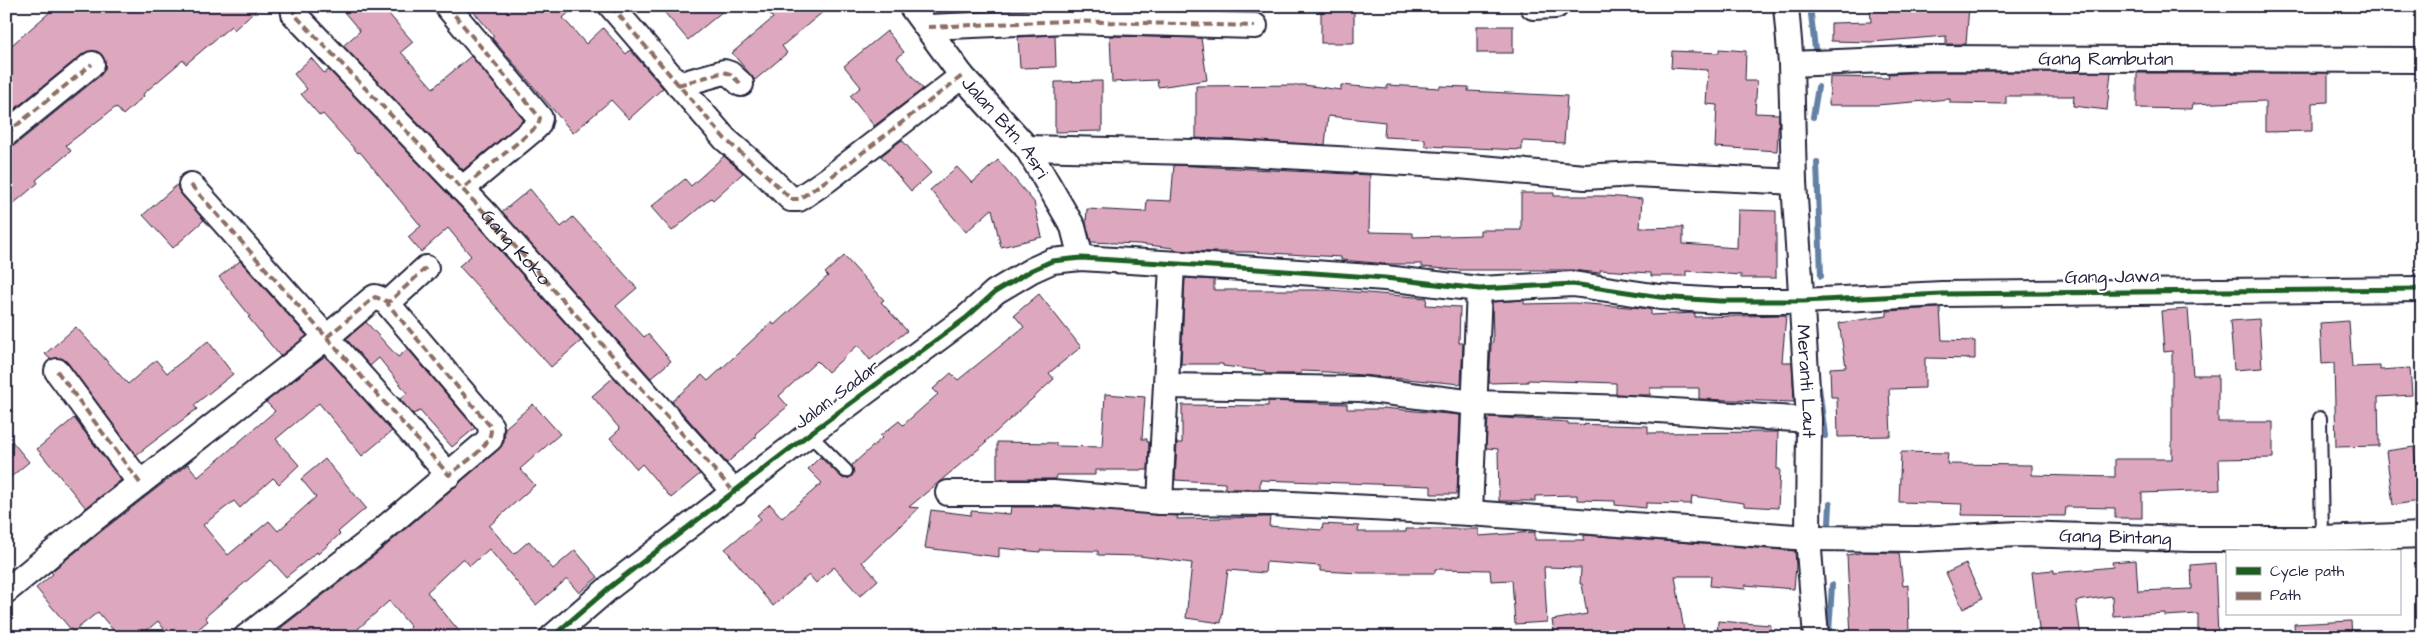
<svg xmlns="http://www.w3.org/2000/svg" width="2428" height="643" font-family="'Architects Daughter',sans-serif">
<rect width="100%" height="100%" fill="#fff"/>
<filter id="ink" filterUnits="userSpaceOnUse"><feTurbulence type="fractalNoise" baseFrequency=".02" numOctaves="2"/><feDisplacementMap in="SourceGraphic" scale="10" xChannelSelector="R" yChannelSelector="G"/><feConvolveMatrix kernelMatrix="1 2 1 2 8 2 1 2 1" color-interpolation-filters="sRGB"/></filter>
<g filter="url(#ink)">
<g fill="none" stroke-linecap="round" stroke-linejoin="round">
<g stroke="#6480a5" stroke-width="6">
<path d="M1810,6L1815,49"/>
<path d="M1813,117L1818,87"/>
<path d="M1817,162L1821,276"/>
<path d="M1819,387L1825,436"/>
<path d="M1829,524L1830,504"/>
<path d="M1829,632L1832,585"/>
</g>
</g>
<g fill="#dda7be" stroke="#22223b">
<path d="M57,6H260L234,30L231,26L186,64L183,60L143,94L144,96L123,115L116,107L66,145L71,151L36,180L38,183L6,210V147L15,145L101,75L105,68V61L102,55L96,51L84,53L6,116V50Z"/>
<path d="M339,6H382L413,42L401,52L433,88L471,56L524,120L463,170L343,46L360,31Z"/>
<path d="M469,6H576L563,18L586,44L603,28L626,54L630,50L663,88L629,119L611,100L573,133L492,38L494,36Z"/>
<path d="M659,6H729L688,40Z"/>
<path d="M763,6H830L782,46L787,53L755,80L732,53L773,18Z"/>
<rect x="1321" y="6" width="33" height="37"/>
<path d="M1870,6H1969L1966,44H1946V36L1872,42L1831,41V23L1871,22Z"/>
<rect x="1477" y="26" width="36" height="27"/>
<path d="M887,31L904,52L897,58L923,89L874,126L850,96L861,87L844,66Z"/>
<path d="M1055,35L1056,67L1020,68L1018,37Z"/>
<path d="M1110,36L1201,38L1207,80L1158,87L1157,80L1112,82Z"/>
<path d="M1719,49L1746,51L1745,81H1757L1755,113L1779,114L1777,151L1715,147L1717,105L1706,104L1708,70L1671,68L1672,51L1719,53Z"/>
<path d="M311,58L324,73L329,70L477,224L581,341L551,367L459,266L471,256L448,228L421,252L408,237L421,226L360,152L358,153L323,114L320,116L301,94L307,89L294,74Z"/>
<path d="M1931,72H2111L2107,110L2073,106L2074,96H2006V104L1950,103V99L1877,105H1829L1830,77L1889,78L1888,74Z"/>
<path d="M2137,73H2328V102L2312,103V131L2265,132V101L2193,104L2192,109L2137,108Z"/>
<path d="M1102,81V131L1055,132V82Z"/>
<path d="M1304,85L1341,90V85L1387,89V85L1440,88V86L1469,87L1468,91L1567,96L1564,143L1522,141V150L1425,146V139L1384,137L1385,122L1328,116L1325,145L1196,138V86Z"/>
<path d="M902,140L931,173L911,191L881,156Z"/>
<path d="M724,156L743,173L713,200L711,198L672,231L651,207L685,179L691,186Z"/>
<path d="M998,160L1034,202L1042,237L1001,247L992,209L966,232L930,190L957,167L972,183Z"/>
<path d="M1174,165L1370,175L1369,232L1413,233V237L1480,235V230H1521V193H1554V196H1606L1642,199L1640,228L1683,227V244L1737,248L1738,210L1776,211V278H1741V275L1686,271V276H1651V273L1600,270V273L1572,270H1456L1422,267V264H1388L1341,260V257L1252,252H1213L1174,250V248L1139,244L1091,242L1086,223L1087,209L1146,212L1147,200L1171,201Z"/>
<path d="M178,184L181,194L204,220L173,248L143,215Z"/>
<path d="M530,189L561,227L573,217L637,288L616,306L644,337L648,334L671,361L651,378L502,212Z"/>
<path d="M844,256L884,300L881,302L907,331L870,360L858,345L828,372L817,361L779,396L788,406L755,434L757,436L727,463L672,401L702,375L708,381L772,322L774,325L828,276L825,273Z"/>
<path d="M240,261L307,336L280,356L248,317L250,316L219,277Z"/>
<path d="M1185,278L1214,280V290H1331L1427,298L1426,305L1460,307L1459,343H1463L1461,384L1328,372L1301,371V374H1265V371L1223,366V364H1181Z"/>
<path d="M1039,294L1081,347L1049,373L1054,379L985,442H987L909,507L919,508L862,562L878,580L860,596L834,567L816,583L809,575L773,606L725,549L761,519L757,515L770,504L782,518L822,483L808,469L820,457L841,477L844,479L851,477L854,473L852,465L882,438L880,436L899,421L903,425L938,394L933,389L951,373L958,380L1024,327L1014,315Z"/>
<path d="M1524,300V304L1574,303L1642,308L1651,310V315L1695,313V317L1786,315L1782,362H1792L1794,402L1699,399V388H1650V395H1635L1616,394V383L1528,380V382L1489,383L1491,345L1493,341L1492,302Z"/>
<path d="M1940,308L1942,340L1975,341V359L1925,358V388L1889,389L1891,436L1838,437L1837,397H1831L1830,368L1846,367L1839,323L1887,316V311Z"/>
<path d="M2188,309L2193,375H2218V422H2273V458L2219,459L2220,490L2142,493V518H2115V508L2066,507L2065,516L1961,515L1962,504L1899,502L1901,452L1948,453L1947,464L2032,465V475L2115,477V459H2172V351L2164,352L2161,311Z"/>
<path d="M2259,319L2262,368L2234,370L2230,321Z"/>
<path d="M2349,321L2352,367L2380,366V370L2410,368L2412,395L2378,397L2379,446L2336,447L2334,363L2322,364L2320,323Z"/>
<path d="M366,322L398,357L408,349L475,428L452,447L420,411L413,414L400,399L407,393L379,358L370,366L346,339Z"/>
<path d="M76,327L128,384L156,360L167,373L208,341L233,374L194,405L197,409L136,455L68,363L62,358L50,359L45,354Z"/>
<path d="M325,356L392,431L362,456L319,403L276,439L299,465L279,484L273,478L240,508L234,501L203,525L228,555L269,521L278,531L316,497L301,479L325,459L366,508L338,532L340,534L318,554L317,552L286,577L271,560L205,617L208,621L189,637H170L158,621L139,637H119L98,612L73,632L36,588L53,574L51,572L103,530L188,464L198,477L275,411L266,402Z"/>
<path d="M614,377L700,474L671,498L642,464L637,469L610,438L620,429L592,396Z"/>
<path d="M1105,394L1145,397L1142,439H1147V442H1149L1148,470H1095V475H1056V479H997V442L1056,443V446L1102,447Z"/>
<path d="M1268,401L1347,404V409H1382V408L1460,415L1457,494H1431V486L1260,480V489H1225V483L1175,480L1177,443H1182V405L1268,406Z"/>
<path d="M533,404L560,434L520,469L535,485L489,526L514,554L529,541L553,569L575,550L598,577L579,593L567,579L536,605L489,549L470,566L463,558L427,592L464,637H399L411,627L389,601L349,637H269L375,555L499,449L504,442L505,428Z"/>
<path d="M1488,417L1568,422V424L1648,426V433L1778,432L1777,469H1780L1778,508L1744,506V503L1692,496L1691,504L1646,503V508L1615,505V501L1577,500V495L1535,496V501H1499L1498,449L1486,448Z"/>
<path d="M74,418L121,480L86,508L37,449Z"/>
<path d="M6,434L29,462L6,481Z"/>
<path d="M2414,447L2416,467L2422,466V485L2417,486L2419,501L2393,505L2386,451Z"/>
<path d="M1011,507H1052L1178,516L1177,519L1270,517L1269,526L1322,530L1323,524L1359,526L1358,532H1406V529H1479V536L1535,532V540H1584V535L1795,551L1796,566L1794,589L1745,585V589L1710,586L1711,576H1675L1685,637H1555L1552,620L1587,614L1582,584H1580L1581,568L1544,567L1547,622L1515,624L1512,580L1491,581L1490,570L1435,569V573H1361L1320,571V566L1266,562L1265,573L1228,570L1221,623L1186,618L1192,563L1140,556L1098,555V551L1040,550V552L999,548V557L925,548L931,510L971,515V511L1010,514Z"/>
<path d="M1865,552L1899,553L1903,586L1908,585L1909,637H1851L1847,555Z"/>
<path d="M2136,560L2138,591L2192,589L2191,565L2215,563L2218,637H2198V614L2165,616V613L2113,616L2112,596L2076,601L2081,637H2040L2032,572L2054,570V573L2113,567L2112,562Z"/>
<path d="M1966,564L1982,599L1963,609L1946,573Z"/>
<path d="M1718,621L1771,625L1770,637H1717Z"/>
<path d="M2351,621L2352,637H2295L2294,624Z"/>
</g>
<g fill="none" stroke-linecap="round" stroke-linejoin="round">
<defs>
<g id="service">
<path d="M2320,418L2322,539"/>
<path d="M809,434L846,471"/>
</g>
<g id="minor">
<path id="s1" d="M293,6L294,14L487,215L735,493"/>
<path d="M447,6L540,118L538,125L534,129L462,189"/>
<path d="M611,6L725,139L762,171L791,199H799L827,180L962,76"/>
<path id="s2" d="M911,6L962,76L1027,148L1073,227L1081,258"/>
<path id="s3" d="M1786,6L1791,64L1794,182L1809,420L1808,538L1816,637"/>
<path d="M1533,7L1556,6"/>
<path d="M928,27L1065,21L1255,26"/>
<path id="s4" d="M1791,64L1931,58L2422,60"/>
<path d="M678,85L724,72L730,74L741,84"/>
<path d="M6,134L92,64"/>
<path d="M1027,148L1233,153L1458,166L1585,177L1635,174L1794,182"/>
<path d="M191,185L449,475"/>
<path d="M57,371L140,483"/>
<path d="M1166,386L1361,389L1475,403L1628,408L1809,420"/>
<path id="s5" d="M948,493H1053L1160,502L1272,503L1470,513L1808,538L1918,539L2019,534L2191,539H2322L2422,535"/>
<path d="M1160,502L1172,265"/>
<path d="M1470,513L1479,289"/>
<path d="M6,591L94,519L327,337L372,299L375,297L389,302L426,268"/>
<path d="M246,637L366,544L490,439L491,427L487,421L387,303"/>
<path d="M552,637L610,587L809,434L966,318L995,292L1032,270L1052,261L1081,258L1227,267L1385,278L1479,289L1573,284L1660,297L1720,301H1803L1942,294L2422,289"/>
</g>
</defs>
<use href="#service" stroke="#22223b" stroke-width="16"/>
<use href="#minor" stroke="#22223b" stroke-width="28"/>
<use href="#service" stroke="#fff" stroke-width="12"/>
<use href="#minor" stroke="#fff" stroke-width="24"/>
<g stroke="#8d6e63" stroke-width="4" stroke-dasharray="8 4" stroke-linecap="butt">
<path d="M293,6L294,14L487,215L735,493"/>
<path d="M447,6L540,118L538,125L534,129L462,189"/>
<path d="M611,6L725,139L762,171L791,199H799L827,180L962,76"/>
<path d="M1533,7L1556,6"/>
<path d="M928,27L1065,21L1255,26"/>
<path d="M678,85L724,72L730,74L741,84"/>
<path d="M6,134L92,64"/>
<path d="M191,185L449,475C463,463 493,447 491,427L387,303"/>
<path d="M327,337L375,297L389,302L426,268"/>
<path d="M57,371L140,483"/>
</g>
<defs>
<path id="cycleway" d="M552,637L610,587L809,434L966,318L995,292L1032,270L1052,261L1081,258L1227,267L1385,278L1479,289L1573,284L1660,297L1720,301H1803L1942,294L2422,289"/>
</defs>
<use href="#cycleway" stroke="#fff" stroke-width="8"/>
<use href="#cycleway" stroke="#1b5e20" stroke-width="5"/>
</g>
</g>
<g text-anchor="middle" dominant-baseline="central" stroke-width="4.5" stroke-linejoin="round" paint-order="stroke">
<g font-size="19" fill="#22223b" stroke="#fff">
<text stroke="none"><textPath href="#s4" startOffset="315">Gang Rambutan</textPath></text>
<text stroke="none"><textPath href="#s2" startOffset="154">Jalan Btn. Asri</textPath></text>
<text stroke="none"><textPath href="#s1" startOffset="330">Gang Koko</textPath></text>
<text transform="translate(2112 277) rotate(-1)">Gang Jawa</text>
<text stroke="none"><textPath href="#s3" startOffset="376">Meranti Laut</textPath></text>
<text transform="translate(837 395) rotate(-37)">Jalan Sadar</text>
<text stroke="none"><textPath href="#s5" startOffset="1169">Gang Bintang</textPath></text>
</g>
</g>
<rect width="2428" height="643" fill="none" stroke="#fff" stroke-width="25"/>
<rect x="12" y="12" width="2403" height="618" fill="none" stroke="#22223b" stroke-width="2" filter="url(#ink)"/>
<rect x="2226" y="550" width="175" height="65" fill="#ffffff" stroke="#a7a7b1"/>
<rect x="2236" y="567" width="25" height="8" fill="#1b5e20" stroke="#a7a7b1"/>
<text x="2270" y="576" font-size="15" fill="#22223b">Cycle path</text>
<rect x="2236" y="592" width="25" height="8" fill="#8d6e63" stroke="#a7a7b1"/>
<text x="2270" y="600" font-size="15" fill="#22223b">Path</text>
</svg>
